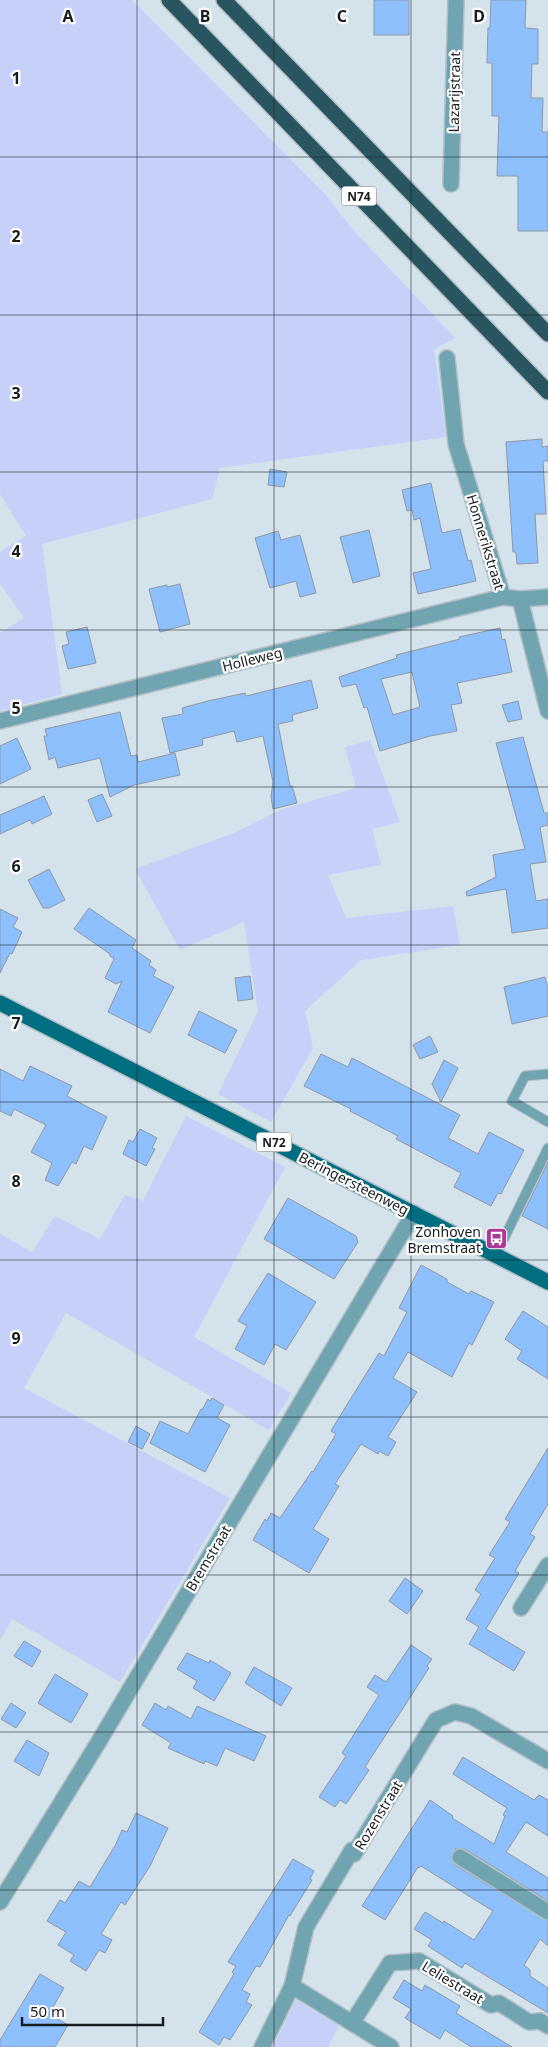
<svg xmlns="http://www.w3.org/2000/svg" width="548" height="2047" font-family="'Noto Sans',sans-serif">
<rect width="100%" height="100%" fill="#d4e2eb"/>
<g fill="#c7d0f8">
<path d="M0,0H132L324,193L354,231L455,338L434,349L446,437L220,468L212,499L42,544L62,694L0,711V633L24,618L0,584V552L26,536L0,494Z"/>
<path d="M370,740L400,822L372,829L381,865L328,875L346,918L453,906L460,945L361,960L305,1011L313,1048L271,1122L218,1094L258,1012L244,922L180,950L135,869L231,834L283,809L356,788L345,747Z"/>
<path d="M186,1116L285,1167L194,1337L291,1393L269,1430L66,1313L24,1388L230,1498L120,1682L12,1619L0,1640V1234L32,1252L55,1216L100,1239L125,1195L143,1201Z"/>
<path d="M296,2000L339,2026L328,2047H273Z"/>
</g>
<g fill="#8fc0fe" stroke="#8e97a3" fill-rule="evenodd">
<rect x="374" y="0" width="35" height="35"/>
<path d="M491,0H526L525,28L538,29V64H532L531,98H543L542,132H548V231H518V176H497L499,116H492V63H487L488,28H490Z"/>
<path d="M542,439V447L548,446V461H543L546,514H535L538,563L517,564L516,552H513L506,442Z"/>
<path d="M270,469L287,472L284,487L268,485Z"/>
<path d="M431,483L442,533L460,529L468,561L471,560L476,581L418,594L413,573L431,569L420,518L414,520L412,510L407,511L402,490Z"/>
<path d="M369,530L380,576L353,583L340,537Z"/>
<path d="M278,531L281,540L300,535L316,593L300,597L296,581L270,588L255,538Z"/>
<path d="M180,584L190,624L160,632L149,589L167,585V587Z"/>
<path d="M87,627L96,663L68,669L62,646L69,644L66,632Z"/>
<path d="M500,628L502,640L505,639L512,672L457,683L462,703L451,705L457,731L430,736L380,751L367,707L364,708L356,684L342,687L339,677L397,658L396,655L460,639L459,637ZM412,672L420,707L393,715L381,679Z"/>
<path d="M311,680L318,708L292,715L293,721L278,724L290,786H292L297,803L273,809L271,797L273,782L263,736L237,742L234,731L202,739L203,745L170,753L162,718L183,714L182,708L208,701L245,693L246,696Z"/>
<path d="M518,701L522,719L508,722L502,705Z"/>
<path d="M120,712L131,756L137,755L138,762L175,753L180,775L134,785L110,797L100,758L58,768L55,757L49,760L44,736H47L45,729Z"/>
<path d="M523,737L544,813H548V825L540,827L546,862L530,864L536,901L548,899V928L512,933L506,889L467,896L466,892L496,877L493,855L525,849L496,743Z"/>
<path d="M17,738L31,769L0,784V746Z"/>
<path d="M102,794L112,816L97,822L88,800Z"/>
<path d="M44,796L52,814L32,824L30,820L0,834V815Z"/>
<path d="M49,869L65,900L49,908H43L28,880Z"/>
<path d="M89,908L136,940L132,948L151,961L149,965L156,970L153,976L174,987L150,1033L108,1012L122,981L116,984L105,978L114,959L110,956V954L74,929Z"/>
<path d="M0,909L18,918L13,927L22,932L12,954L10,953L0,973Z"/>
<path d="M250,976L253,999L238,1001L235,978Z"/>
<path d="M545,977L548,988V1016L512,1024L504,987Z"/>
<path d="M199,1011L237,1030L225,1053L188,1035Z"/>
<path d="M430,1036L438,1052L420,1059L413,1045Z"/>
<path d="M321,1054L348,1067L352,1058L460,1115L448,1138L478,1154L489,1132L524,1150L501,1194L498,1193L491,1206L454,1187L461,1173L396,1139L398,1136L350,1111L351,1109L304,1086Z"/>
<path d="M444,1060L458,1068L441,1102L432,1084Z"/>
<path d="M30,1066L72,1086L67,1096L107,1117L92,1150L84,1146L76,1164L72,1162L58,1186L45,1180L52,1163L31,1152L46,1125L14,1109L11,1116L0,1111V1069L23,1081Z"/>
<path d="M140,1129L157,1138L152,1148L155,1149L146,1166L123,1154L129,1140L133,1142Z"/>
<path d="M548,1162V1229L522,1216Z"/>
<path d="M288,1198L356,1236L358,1242L334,1279L264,1239Z"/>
<path d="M421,1265L447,1279V1282L469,1294L471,1291L494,1302L472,1345L469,1343L452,1377L408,1352L393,1378L417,1392L388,1437L396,1442L388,1456L379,1451L378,1454L361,1444L335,1484L339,1486L313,1529L329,1539L309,1573L253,1540L265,1519L267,1521L271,1513L280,1518L312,1471L313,1472L336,1434L331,1431L345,1408L379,1353L384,1356L407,1312L399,1308Z"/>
<path d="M268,1273L316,1302L286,1350L275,1344L264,1365L235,1349L247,1326L238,1321Z"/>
<path d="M523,1311L548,1327V1379L517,1359L522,1351L505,1339Z"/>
<path d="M212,1398L224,1405L217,1418L230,1425L205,1472L150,1443L160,1421L188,1434L201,1409L202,1410L208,1399L210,1401Z"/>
<path d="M136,1426L150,1434L142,1449L128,1442Z"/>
<path d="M548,1448V1504L530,1534L535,1537L515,1571L519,1573L486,1629L525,1652L514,1671L469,1644L479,1627L466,1619L481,1594L475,1590L495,1558L489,1555L510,1522L505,1519Z"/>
<path d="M405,1578L423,1591L407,1614L389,1601Z"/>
<path d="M24,1641L41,1651L32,1667L14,1656Z"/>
<path d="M411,1645L432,1659L427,1666L429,1668L365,1767L369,1770L346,1804L340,1800L335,1807L319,1797L346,1756L342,1753L379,1695L367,1687L375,1675L386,1682Z"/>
<path d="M187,1653L209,1663L210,1660L231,1673L214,1701L193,1688L197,1681L177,1669Z"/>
<path d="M254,1667L292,1688L281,1706L245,1683Z"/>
<path d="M55,1674L88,1694L71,1723L38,1703Z"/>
<path d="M11,1703L26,1713L16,1728L1,1719Z"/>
<path d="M155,1703L166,1710L168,1706L191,1719L197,1706L266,1736L254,1761L225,1748L217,1766L205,1761L204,1764L168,1748L171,1743L142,1725Z"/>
<path d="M27,1740L49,1753L39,1776L14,1761Z"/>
<path d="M463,1757L534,1800L539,1795L548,1800V1836L526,1822L506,1852L548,1878V1901L465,1849H455L451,1857L455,1865L548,1921V1946L540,1939L524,1965L530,1970V1976L548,1988V2013L465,1963L462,1968L428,1946L432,1940L414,1929L425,1912L443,1923L444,1921L474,1940L493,1911L421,1866L419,1868L418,1867L385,1920L362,1906L430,1800L453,1816L452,1818L494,1844L505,1816L503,1815L507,1808L453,1774Z"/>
<path d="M136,1813L168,1828L150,1866L125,1905L121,1902L101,1934L112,1940L105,1953L99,1950L86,1971L70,1961L74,1955L58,1945L66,1932L47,1921L60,1900L65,1903L79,1881L90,1887L116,1844L122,1830L127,1832Z"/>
<path d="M293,1859L314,1871L310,1879L312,1880L290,1916L289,1915L260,1967L256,1966L242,1990L250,1994L246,2002L252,2005L230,2040L224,2037L219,2045L199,2032L234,1974L232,1972L236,1966L228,1962Z"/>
<path d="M40,1974L64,1988L49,2014L68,2025L55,2047H0V2040Z"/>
<path d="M404,1980L422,1991L425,1985L460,2006L456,2013L512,2047H471L445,2030L440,2039L405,2018L411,2009L393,1998Z"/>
</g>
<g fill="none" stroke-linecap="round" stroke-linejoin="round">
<defs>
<g id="lane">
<path d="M548,1074L525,1076L512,1101L548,1122"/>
<path d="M496,1255L548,1148"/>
</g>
<g id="street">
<path d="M451,184L456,0"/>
<path d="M447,358L456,444L503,597L520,599L548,597"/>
<path d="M520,599L548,711"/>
<path d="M0,721L503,597"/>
<path d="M521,1608L548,1565"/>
<path d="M460,1857L548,1912"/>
<path d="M0,1902L98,1743L414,1213"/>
<path d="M292,1986L391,2047"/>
<path d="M352,2023L390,1963L419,1961L491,2005L499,2003L529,2022L540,2021L548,2026"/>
<path d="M262,2047L292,1986L306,1927L352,1850L354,1854L436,1720L455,1712L471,1716L548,1761"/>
</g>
<path id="primary" d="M0,1003L548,1282"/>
<g id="highway">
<path d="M169,0L548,392"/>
<path d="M224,0L548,334"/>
</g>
</defs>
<use href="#lane" stroke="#b2bfc6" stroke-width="11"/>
<use href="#street" stroke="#b2bfc6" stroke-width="18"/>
<use href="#primary" stroke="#b2bfc6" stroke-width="18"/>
<use href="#highway" stroke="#b2bfc6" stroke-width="18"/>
<use href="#lane" stroke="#70a4b1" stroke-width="9"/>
<use href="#street" stroke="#70a4b1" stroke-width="15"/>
<use href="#primary" stroke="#006e80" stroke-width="15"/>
<use href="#highway" stroke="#28555f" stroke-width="15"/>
</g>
<path fill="none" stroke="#181d20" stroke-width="1" stroke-opacity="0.55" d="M137,0V2047M274,0V2047M411,0V2047M0,157H548M0,315H548M0,472H548M0,630H548M0,787H548M0,945H548M0,1102H548M0,1260H548M0,1417H548M0,1575H548M0,1732H548M0,1890H548"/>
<defs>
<symbol id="bus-square" viewBox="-11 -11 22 22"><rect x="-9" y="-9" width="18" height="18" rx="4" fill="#aa3894" stroke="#fff"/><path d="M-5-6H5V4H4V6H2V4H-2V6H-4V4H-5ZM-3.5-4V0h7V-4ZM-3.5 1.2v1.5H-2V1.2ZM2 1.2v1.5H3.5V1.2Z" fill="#fff"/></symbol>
</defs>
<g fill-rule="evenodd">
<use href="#bus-square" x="484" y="1226" width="25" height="25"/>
</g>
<g text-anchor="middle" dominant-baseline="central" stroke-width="4.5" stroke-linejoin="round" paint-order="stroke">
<g fill="#fff" stroke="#5d6163" stroke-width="1">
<rect x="341.5" y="186.5" width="35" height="19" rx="4"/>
<rect x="256.5" y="1132.5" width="35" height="19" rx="4"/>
</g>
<g font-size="12" font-weight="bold" fill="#181d20">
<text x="359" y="196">N74</text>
<text x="274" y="1142">N72</text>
</g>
<g font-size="14" fill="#181d20" stroke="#fff">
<text transform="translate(454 92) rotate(-89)">Lazarijstraat</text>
<text transform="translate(486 542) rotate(73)">Honnerikstraat</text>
<text transform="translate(252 659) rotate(-14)">Holleweg</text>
<text transform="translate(354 1183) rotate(27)">Beringersteenweg</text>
<text transform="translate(208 1558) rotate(-59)">Bremstraat</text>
<text transform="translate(378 1815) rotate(-59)">Rozenstraat</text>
<text transform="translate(453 1982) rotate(31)">Leliestraat</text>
</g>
<g font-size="14" fill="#181d20" stroke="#fff" text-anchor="end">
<text x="481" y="1231">Zonhoven<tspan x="481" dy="16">Bremstraat</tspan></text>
</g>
</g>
<g font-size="16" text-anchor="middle" font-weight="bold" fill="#181d20" stroke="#fff" stroke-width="4.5" stroke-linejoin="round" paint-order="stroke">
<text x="68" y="22">A</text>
<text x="205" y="22">B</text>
<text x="342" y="22">C</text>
<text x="479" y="22">D</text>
<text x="16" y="84">1</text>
<text x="16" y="242">2</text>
<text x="16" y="399">3</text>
<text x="16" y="557">4</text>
<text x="16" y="714">5</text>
<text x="16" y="872">6</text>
<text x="16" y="1029">7</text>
<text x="16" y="1187">8</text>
<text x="16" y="1344">9</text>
</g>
<path d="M22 2017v8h141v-8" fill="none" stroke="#181d20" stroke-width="2.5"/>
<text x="30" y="2017" font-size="15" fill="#181d20" stroke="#ffffff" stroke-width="4" paint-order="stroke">50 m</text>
</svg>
